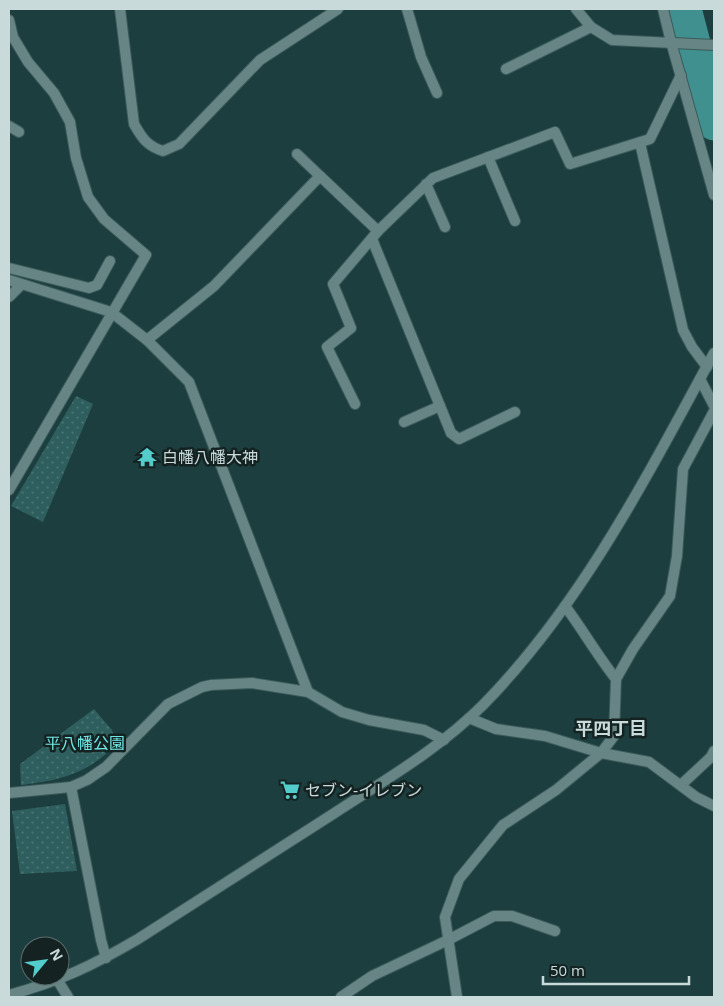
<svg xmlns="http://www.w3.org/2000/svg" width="723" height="1006" font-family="'Open Sans','Noto Sans JP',sans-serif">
<defs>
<pattern id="park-dots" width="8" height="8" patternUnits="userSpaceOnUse" patternTransform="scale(1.25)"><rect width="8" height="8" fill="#2e5f5e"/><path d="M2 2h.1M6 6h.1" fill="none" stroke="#4b7574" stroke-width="1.8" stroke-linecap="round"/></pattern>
</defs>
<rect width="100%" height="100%" fill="#1c3e3e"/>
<g fill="url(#park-dots)">
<path d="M76,396L93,404L43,522L11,506Z"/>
<path d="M94,709L112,730L116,745C86,774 62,780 21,785L20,764Z"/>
<path d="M65,804L77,871L20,874L12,811Z"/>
</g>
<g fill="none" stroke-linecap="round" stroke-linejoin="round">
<path stroke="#3f908e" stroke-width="35" d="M684,9L714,123"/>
<defs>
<g id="service">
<path d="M671,42L714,195"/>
<path d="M506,69L591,27"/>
<path d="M9,126L19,132"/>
<path d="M297,154L320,176"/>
<path d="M488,157L515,221"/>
<path d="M426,184L445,227"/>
<path d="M9,268L89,288L97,285L110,261"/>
<path d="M404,422L440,406"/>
<path d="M565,606C583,630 597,655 616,679"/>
<path d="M448,940L494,916H512L555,931"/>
</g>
<g id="minor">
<path d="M120,9L134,124C142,138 147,146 163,151L179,144L260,60L338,9"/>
<path d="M407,9L421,57L437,93"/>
<path d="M576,9L591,27L612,40L714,45"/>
<path d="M663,9L671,42"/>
<path d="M9,20L13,37L28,62L54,93L70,122L76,158L88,197L104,219L146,255L9,490"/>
<path d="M640,143L683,330L692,347L707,367"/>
<path d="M372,239L451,433L459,439L515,412"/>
<path d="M9,280L111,312L147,340L189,382L308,692"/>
<path d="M9,297L21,285"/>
<path d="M147,340L214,286L320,176L378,231"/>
<path d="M700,379L714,406"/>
<path d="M355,404L327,347L351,328L333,284L378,231L433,178L555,132L570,164L650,139L681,75"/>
<path d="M469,718L496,729L545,736L601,753L649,762L696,797L714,806"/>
<path d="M682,784L711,757L714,751"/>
<path d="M71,787L101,940L106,958"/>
<path d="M9,793L71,787L87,780L106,767L168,704L202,687L211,685L252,683L308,692L342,712L369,720L424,730L444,740"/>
<path d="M341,997L372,976L448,940"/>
<path d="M457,997L445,917L459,879L503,825L556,790L601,753L614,736L616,679L633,649L670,596L677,556L683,469L714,411"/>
</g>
<g id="tertiary">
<path d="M58,981L68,997"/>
<path d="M9,995C60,981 92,966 138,939C203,898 268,856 333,814C385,780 439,749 483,705C582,604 647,476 714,353"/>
</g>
</defs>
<use href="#service" stroke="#3b5a5a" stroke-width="12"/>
<use href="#minor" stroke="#3b5a5a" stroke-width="12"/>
<use href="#tertiary" stroke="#3b5a5a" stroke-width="12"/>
<use href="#service" stroke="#668584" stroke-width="10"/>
<use href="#minor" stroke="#668584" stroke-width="10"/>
<use href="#tertiary" stroke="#668584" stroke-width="10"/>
</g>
<defs>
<symbol id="temple-bare" viewBox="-9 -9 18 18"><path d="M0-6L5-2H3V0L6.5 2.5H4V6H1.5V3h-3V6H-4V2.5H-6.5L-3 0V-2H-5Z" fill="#53cdcb" stroke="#142222" stroke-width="2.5" paint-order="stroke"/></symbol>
<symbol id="supermarket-bare" viewBox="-9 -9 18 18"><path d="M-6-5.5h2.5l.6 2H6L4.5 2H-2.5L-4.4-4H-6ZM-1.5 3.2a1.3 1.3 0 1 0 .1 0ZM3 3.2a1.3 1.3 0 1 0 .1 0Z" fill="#53cdcb" stroke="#142222" stroke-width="2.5" paint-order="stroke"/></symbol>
</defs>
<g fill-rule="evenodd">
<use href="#temple-bare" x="133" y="443" width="28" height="28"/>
<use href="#supermarket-bare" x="276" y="776" width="28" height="28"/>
</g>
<g text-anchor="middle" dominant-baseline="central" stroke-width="5" stroke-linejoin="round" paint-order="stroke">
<g font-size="16" fill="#c8dbda" stroke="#142222" text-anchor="start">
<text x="162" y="457">白幡八幡大神</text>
<text x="305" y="790">セブン-イレブン</text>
</g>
<g font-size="16" fill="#6ee6e4" stroke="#142222">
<text x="85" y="743">平八幡公園</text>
</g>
<g font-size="18" font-weight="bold" fill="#c8dbda" stroke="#142222">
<text x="611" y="728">平四丁目</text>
</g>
</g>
<rect width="723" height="1006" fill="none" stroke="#c8dbda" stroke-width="20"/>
<g transform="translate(45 961) rotate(61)"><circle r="24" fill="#142222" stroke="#5c6c6c"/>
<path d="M0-4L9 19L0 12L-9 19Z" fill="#53cdcb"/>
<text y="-8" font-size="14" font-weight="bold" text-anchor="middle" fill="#c8dbda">N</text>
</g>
<path d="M543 976v8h146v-8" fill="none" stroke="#c8dbda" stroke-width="2.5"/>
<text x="550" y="976" font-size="15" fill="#c8dbda" stroke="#142222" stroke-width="4" paint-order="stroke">50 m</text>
</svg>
